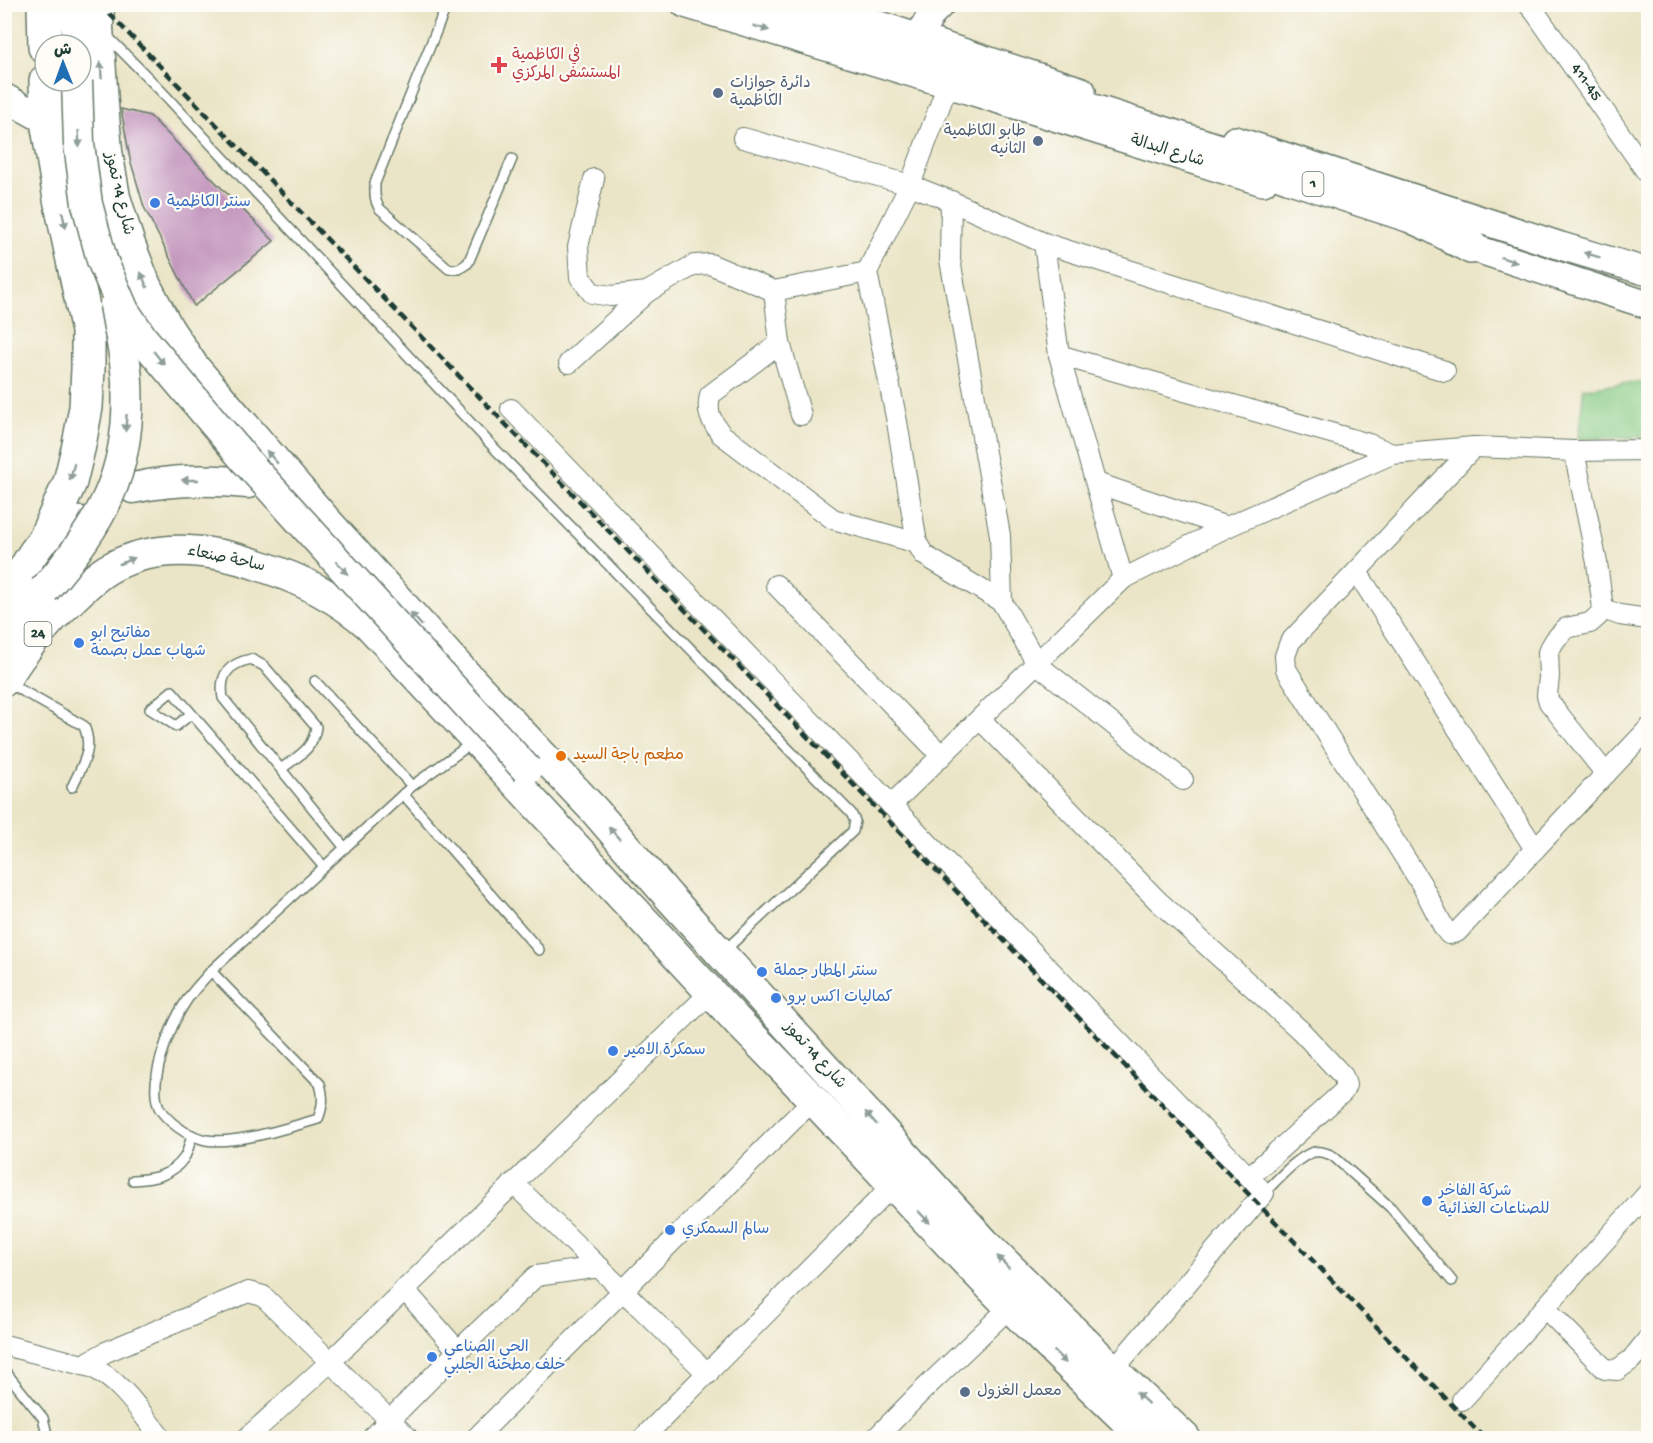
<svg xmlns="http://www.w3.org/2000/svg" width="1653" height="1443" font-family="'Gochi Hand','Playpen Sans Arabic',sans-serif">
<rect width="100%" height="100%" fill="#fdfcf7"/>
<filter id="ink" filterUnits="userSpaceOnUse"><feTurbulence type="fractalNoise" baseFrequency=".0167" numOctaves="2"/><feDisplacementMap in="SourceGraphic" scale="12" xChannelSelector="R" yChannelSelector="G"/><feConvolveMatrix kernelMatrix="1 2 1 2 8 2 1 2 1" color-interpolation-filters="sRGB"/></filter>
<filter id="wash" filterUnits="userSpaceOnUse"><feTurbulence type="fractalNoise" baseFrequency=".008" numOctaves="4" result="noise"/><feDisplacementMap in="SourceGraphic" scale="24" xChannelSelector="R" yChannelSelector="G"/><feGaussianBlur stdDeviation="1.35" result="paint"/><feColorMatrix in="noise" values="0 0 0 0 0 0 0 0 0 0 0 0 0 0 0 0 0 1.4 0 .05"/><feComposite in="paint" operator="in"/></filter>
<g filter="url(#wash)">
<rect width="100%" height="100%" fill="#ebe5c7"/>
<path fill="#88cb85" stroke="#54845c" stroke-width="1.5" d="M1648,381V437L1578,439L1584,388Z"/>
<g id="blocks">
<path fill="#c295bd" d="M121,109L150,116L274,241L194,306L144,207L130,159Z"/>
</g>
</g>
<g filter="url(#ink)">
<use href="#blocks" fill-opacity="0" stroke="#667867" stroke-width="1.5"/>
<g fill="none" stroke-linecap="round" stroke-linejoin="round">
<defs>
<g id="lane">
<path d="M447,4L375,183C375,192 374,199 379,208L449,269H459L468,263L512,159"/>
<path d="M106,35L164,94L496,450L851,813L855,821L853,831L724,951"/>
<path d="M315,681L412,786"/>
<path d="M7,682L84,726C94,750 82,765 72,787"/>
<path d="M191,714L176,726L150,709L172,691L324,867"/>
<path d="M281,769C298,756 313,750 316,727L264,666L251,659C229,664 219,674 223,698L345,848"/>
<path d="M403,794L539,950"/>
<path d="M211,971L320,1084C324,1097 323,1106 318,1119C291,1127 234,1145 206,1140C199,1139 192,1135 185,1132C177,1127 167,1119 161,1111C145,1087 170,1025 185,1003C192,991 203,981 211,971L412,786L472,743"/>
<path d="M133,1180C154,1179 171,1176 184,1158C188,1152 190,1142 192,1135"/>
<path d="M1264,1193C1276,1181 1298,1156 1314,1152C1321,1151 1327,1153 1333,1156L1391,1208L1452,1281"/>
<path d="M4,1370L43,1418L48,1438"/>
</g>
<g id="street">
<path d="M1528,4L1535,12L1648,174"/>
<path d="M948,84L910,185L867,272L897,422L917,543L924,555L1002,602"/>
<path d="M743,138L910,185L951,201L1044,243L1445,371"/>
<path d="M594,179L578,247L580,277L592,293L611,296L647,292L694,265L710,264L774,291L867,272"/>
<path d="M951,201L950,260L1000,535L1002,602L1037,664L1183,780"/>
<path d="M1044,243L1059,355L1123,579"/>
<path d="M774,291L780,343L801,415"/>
<path d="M780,343L710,395C706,413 711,420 721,434L833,519L917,543"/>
<path d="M1059,355L1369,444L1392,454"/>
<path d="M569,363L647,292"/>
<path d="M511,409L1264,1193L1113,1370"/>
<path d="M1474,447L1290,642L1285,656L1286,669L1422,885L1444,928L1449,934L1457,932L1648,729"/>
<path d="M1574,451L1597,563L1603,609L1598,616L1590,623L1566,628L1555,640L1548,652L1549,677L1547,695L1549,702L1606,774"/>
<path d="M1096,483L1227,527"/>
<path d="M1357,572L1535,849"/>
<path d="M776,585L942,756"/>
<path d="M1603,609L1620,615L1648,619"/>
<path d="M980,719L1158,901L1301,1031L1343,1076L1346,1085L1343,1092L1249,1177"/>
<path d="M891,805L1123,579L1227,527L1392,454L1474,447L1574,451L1648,450"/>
<path d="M513,1183L708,1374"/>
<path d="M404,1289L458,1351"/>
<path d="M1545,1308L1605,1369L1617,1370L1631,1360L1648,1339"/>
<path d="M4,1345L91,1367C122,1381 141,1413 161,1438"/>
<path d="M85,1365L90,1361L106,1352L248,1292L263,1296L408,1438"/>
<path d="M1462,1400L1648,1193"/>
<path d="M247,1438L329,1363L711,992"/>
<path d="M372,1438L458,1351L536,1276L600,1267"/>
<path d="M476,1438L813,1100"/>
<path d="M643,1438L893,1185"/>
<path d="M876,1438L919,1394L1010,1307"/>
</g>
<g id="secondary">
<path d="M685,4L948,84L1263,182"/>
<path d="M815,4L1082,91"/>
<path d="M918,38L932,13L941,4"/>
<path d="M4,97L47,121"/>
<path d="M1235,140L1561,246L1648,272"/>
<path d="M1452,241L1648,305"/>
</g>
<g id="primary">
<path d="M99,4L98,27L103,104L107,151L115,197L129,242L146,286L168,328L194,367L324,518L455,663L595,811L670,898L985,1243L1113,1370L1185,1438"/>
<path d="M76,45L77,4"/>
<path d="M133,488C172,479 208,479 248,483"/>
<path d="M4,606C20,576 35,539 65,521L81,522"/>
<path d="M4,645L44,590"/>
<path d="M4,681C23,651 45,624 71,600C83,589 95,576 110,568C157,542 212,549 261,566C301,579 337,597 369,625L742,1026C833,1118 919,1215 1010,1307C1054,1352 1099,1395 1144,1438"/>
</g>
<g id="highway">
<path d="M44,4L45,47"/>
<path d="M73,4L76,21"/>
<path d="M753,4L1226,153L1291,177L1411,216L1431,225L1471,247"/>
<path d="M46,536L70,482L79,445L86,407L88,369V331L60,199L47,121L46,81"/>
</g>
</defs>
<use href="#lane" stroke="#667867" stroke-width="12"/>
<use href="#street" stroke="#667867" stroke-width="22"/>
<use href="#secondary" stroke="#667867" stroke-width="30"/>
<use href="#primary" stroke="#667867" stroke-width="33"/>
<use href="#highway" stroke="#667867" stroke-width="36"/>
<use href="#lane" stroke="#fff" stroke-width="9"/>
<use href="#street" stroke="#fff" stroke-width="20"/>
<use href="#secondary" stroke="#fff" stroke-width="27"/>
<use href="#primary" stroke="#fff" stroke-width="30"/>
<use href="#highway" stroke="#fff" stroke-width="33"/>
<path stroke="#1f3d34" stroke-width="4.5" stroke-dasharray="9 4.5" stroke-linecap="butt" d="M100,4L1484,1438"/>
<defs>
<g id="primary-bridge">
<path d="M77,81L79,144L87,204L102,260L124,311L143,339L246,461L527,770"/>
<path d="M44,590C101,525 132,472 127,382C126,356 119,331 115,305"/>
</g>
</defs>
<use href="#primary-bridge" stroke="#667867" stroke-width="33" stroke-linecap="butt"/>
<use href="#primary-bridge" stroke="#fff" stroke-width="30"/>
</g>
<defs><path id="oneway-solid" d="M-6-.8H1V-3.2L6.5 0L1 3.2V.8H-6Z" transform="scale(1.5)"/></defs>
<g fill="#8f9e9a">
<use href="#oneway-solid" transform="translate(761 28) rotate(17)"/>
<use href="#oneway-solid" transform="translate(101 70) rotate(-94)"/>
<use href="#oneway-solid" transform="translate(79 139) rotate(87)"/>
<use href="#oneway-solid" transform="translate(64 220) rotate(78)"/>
<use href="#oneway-solid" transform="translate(1592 255) rotate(-163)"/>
<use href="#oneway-solid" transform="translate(1509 260) rotate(18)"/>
<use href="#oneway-solid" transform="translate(144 280) rotate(-113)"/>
<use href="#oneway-solid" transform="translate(159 358) rotate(51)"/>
<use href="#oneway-solid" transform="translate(126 423) rotate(94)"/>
<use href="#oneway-solid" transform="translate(272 457) rotate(-131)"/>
<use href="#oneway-solid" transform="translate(72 472) rotate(105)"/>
<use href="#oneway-solid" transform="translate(190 480) rotate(180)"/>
<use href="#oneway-solid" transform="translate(127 561) rotate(-22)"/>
<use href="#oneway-solid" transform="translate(342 568) rotate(48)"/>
<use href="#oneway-solid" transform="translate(416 619) rotate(-132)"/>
<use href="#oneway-solid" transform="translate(614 833) rotate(-131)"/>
<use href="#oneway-solid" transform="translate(871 1118) rotate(-132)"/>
<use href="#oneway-solid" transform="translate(924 1217) rotate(46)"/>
<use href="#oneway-solid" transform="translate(1003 1262) rotate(-134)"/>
<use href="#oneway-solid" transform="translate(1060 1357) rotate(45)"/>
<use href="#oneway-solid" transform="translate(1142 1398) rotate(-137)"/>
</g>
</g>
<path fill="#e0444e" stroke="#fdfcf7" stroke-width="2" d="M496 56h6v6h6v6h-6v6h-6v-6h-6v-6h6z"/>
<g fill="#5c6f8a" stroke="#fdfcf7" stroke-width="2">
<circle cx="718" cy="93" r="6"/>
<circle cx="1038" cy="141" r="6"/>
<circle cx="965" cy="1392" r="6"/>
</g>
<g fill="#3f7fe0" stroke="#fdfcf7" stroke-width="2">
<circle cx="155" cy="203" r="6"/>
<circle cx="79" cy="643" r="6"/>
<circle cx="762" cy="972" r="6"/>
<circle cx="776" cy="998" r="6"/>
<circle cx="613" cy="1051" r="6"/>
<circle cx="1427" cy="1201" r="6"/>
<circle cx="670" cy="1230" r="6"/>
<circle cx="432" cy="1357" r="6"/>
</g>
<circle fill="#e8710a" stroke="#fdfcf7" stroke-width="2" cx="561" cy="756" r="6"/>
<g text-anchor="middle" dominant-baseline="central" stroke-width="4.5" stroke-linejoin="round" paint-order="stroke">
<g fill="#fdfcf7" stroke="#62766e" stroke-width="1.5">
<rect x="1302.5" y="172" width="21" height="24" rx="4.5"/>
<rect x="24.5" y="622" width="27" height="24" rx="4.5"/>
</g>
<g font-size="15" font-weight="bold" fill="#1f3d34">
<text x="1313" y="184">1</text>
<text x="38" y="634">24</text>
</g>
<g font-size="16" fill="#be3a42" stroke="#fdfcf7" text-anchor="start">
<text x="512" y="56">في الكاظمية<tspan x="512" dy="18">المستشفى المركزي</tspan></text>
</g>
<g font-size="16" fill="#1f3d34" stroke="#fdfcf7">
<text transform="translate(1585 83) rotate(55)">411-45</text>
<text transform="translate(1167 152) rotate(17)">شارع البدالة</text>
<text transform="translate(118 194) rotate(77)">شارع 14 تموز</text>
<text transform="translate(226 560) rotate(12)">ساحة صنعاء</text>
<text transform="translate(814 1056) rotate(48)">شارع 14 تموز</text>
</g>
<g font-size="16" fill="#4e5e75" stroke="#fdfcf7" text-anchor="start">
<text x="730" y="84">دائرة جوازات<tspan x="730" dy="18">الكاظمية</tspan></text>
<text x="1026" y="132" text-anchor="end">طابو الكاظمية<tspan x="1026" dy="18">الثانيه</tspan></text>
<text x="977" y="1392">معمل الغزول</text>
</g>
<g font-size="16" fill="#366cbe" stroke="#fdfcf7" text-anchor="start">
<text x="167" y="203">سنتر الكاظمية</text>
<text x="91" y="634">مفاتيح ابو<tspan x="91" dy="18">شهاب عمل بصمة</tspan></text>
<text x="774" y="972">سنتر المطار جملة</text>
<text x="788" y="998">كماليات اكس برو</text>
<text x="625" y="1051">سمكرة الامير</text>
<text x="1439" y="1192">شركة الفاخر<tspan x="1439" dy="18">للصناعات الغذائية</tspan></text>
<text x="682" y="1230">سالم السمكري</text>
<text x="444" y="1348">الحي الصناعي<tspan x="444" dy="18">خلف مطحنة الجلبي</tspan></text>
</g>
<g font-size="16" fill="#c56008" stroke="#fdfcf7" text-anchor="start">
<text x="573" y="756">مطعم باجة السيد</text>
</g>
</g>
<rect width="1653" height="1443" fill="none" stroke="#fdfcf7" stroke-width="24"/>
<g transform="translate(63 63) rotate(359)"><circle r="28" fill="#fdfcf7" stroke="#a4b0a9" stroke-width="1.5"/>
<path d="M0-4.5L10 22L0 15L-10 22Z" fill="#1f6fb2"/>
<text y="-9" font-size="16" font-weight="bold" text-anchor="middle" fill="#1f3d34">ش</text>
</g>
</svg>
